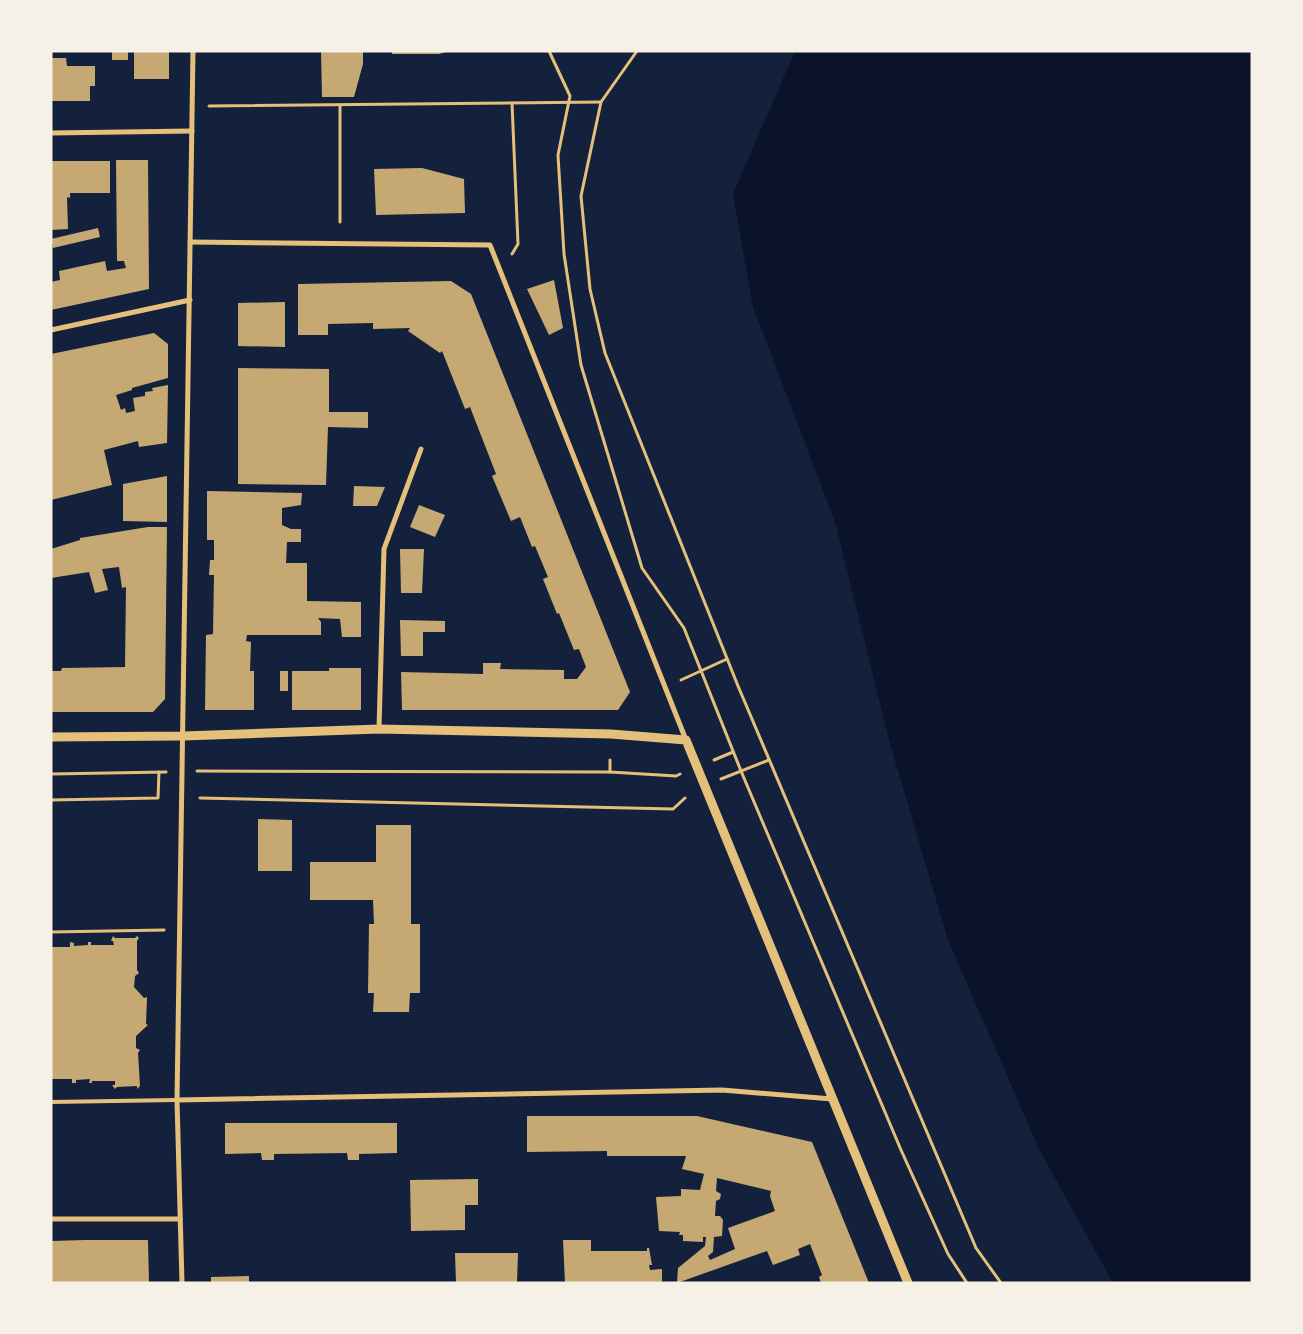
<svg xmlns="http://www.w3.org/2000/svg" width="1303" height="1334" font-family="'Exo 2',sans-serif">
<rect width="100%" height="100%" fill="#14213d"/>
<path fill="#0b132b" d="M795,51H1252V1283H1113L1039,1149L948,940L890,744L835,522L753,307L733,194Z"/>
<g fill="#c6a872" fill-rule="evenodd">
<rect x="112" y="51" width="16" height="9"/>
<rect x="134" y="51" width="35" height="28"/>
<path d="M321,51H363V64L354,97H322Z"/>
<path d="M392,51H446V52L439,54H392Z"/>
<path d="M51,58H66L67,66H95V86H90V101H51Z"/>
<path d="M116,160H148L149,289L51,310V282L60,280L59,271L105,261L107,271L126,268L124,261H117Z"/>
<path d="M51,161H110V193H70V198L67,197L68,229L51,230Z"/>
<path d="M422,168L464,179L465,213L376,215L374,169Z"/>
<path d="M98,228L100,237L53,248L51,239Z"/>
<path d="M554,280L563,328L549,335L527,289Z"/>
<path d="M451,281L471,294L630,692L618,710H402L401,672L483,674V663H501L500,669L564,670V679H577L586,667L579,649L574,650L559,613L557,614L543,579L548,577L535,546L532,547L520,517L511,521L492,476L496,474L470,407L465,409L442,351L440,353L408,331L410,328L373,329V323L328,324V335H298V284Z"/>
<path d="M285,302V347L238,346V303Z"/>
<path d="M154,333L168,344V378L132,388V390L116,395L121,410L125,408L126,413L135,411L133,398L145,396V392L153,391L152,388L168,385L167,443L139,447L138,441L104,450L112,485L51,500V354Z"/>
<path d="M238,368L329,369V412H368V428L328,427L326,485L238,484Z"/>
<path d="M167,476V522L123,521V484Z"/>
<path d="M354,486L385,487L377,506H353Z"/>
<path d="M207,491L302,493L301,505L282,508V525L291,529H301V542H287L286,563H307V601L361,602V637H342L340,619L318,618L321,622V635H247L246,641L251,642L250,671H254V710H205L206,635L213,634L214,575H209L210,560H214V540H207Z"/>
<path d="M419,505L445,515L435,537L410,527Z"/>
<path d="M148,527H167L165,699L153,712H51V671H61L62,668L125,667L126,587L122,588L119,567L102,569L108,590L95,593L89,572L51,578V549L80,540V538Z"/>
<path d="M400,549H424L422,593H401Z"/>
<path d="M400,620L445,621V632H423V656H401Z"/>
<path d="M329,668H361V710H292V671H329Z"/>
<rect x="280" y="671" width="8" height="20"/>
<path d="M258,819L292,820V871H258Z"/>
<path d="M376,825H411V924H420V993H410L409,1012H373L374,993H368L369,924H374L373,900H310V862H376Z"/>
<path d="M113,936L115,938H135L137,936L139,938L137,941V970L139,973L135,976L134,987L144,998L147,997L146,1024L148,1025L136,1036V1048L140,1050L138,1053L140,1086L137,1089V1086L117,1087L115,1089L112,1085H115V1081H92V1083H89L90,1079L76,1080V1083H72V1079H51V947H70V942L74,943V946L88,945V942H91V945H114L113,941H111Z"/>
<path d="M527,1116H697L812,1142L869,1283H821L819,1277L822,1275L810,1244L798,1249L800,1255L773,1265L767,1251L677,1283L678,1268L705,1246L706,1237H703V1242L683,1241V1235H679L680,1232L659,1231L656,1197L681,1196V1189L700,1190L704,1174L682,1169L686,1156H607V1151L527,1152ZM717,1178L771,1191L770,1196L775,1211L728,1228L735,1249L710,1260L708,1256L713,1252L714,1237L722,1236L723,1220L720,1216H715L716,1201L720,1199L721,1194L716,1191Z"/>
<path d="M225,1123H397V1153L359,1154V1160H348L347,1153L274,1154V1160H262L261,1153L225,1154Z"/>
<path d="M478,1179V1205H465V1230L411,1231L410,1180Z"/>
<path d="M85,1240H148L149,1283H51V1241Z"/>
<path d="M563,1240H591V1251H647V1248H649L652,1265H649L650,1270L662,1269V1283H565Z"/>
<path d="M455,1253H518L517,1283H456Z"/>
<path d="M249,1276V1283H211V1277Z"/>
</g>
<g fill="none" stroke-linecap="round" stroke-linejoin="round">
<g stroke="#e5c07b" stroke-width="3">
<path d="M549,51L570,96L558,155L564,254L581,365L642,568L684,628L741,771L901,1150L948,1254L967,1283"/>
<path d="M637,51L601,102L581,196L590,289L605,353L738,686L976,1248L1001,1283"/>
<path d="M340,105V222"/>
<path d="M209,106L601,102"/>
<path d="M512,254L518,244L512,103"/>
<path d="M681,680L727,659"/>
<path d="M610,760V772"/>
<path d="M714,760L733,752"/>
<path d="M197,771L610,772L676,776L680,774"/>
<path d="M51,774L166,772"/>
<path d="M721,779L769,760"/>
<path d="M200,798L673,809L685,798"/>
<path d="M51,800L158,798L159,772"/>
<path d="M51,932L164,930"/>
</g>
<path stroke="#e5c07b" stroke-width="4" d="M51,1102L177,1100"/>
<g stroke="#e5c07b" stroke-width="5">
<path d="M51,133L192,131"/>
<path d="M190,242L490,245L686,740"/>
<path d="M51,330L190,300"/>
<path d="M379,729L384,549L421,449"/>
<path d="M177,1100L722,1090L832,1099"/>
<path d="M51,1219H180"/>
<path d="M182,1283L177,1100L193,51"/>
</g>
<path stroke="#e5c07b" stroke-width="9" d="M51,737L183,736L379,729L611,734L686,740L908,1283"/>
</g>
<rect width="1303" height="1334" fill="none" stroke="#f6f1e7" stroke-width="105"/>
</svg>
